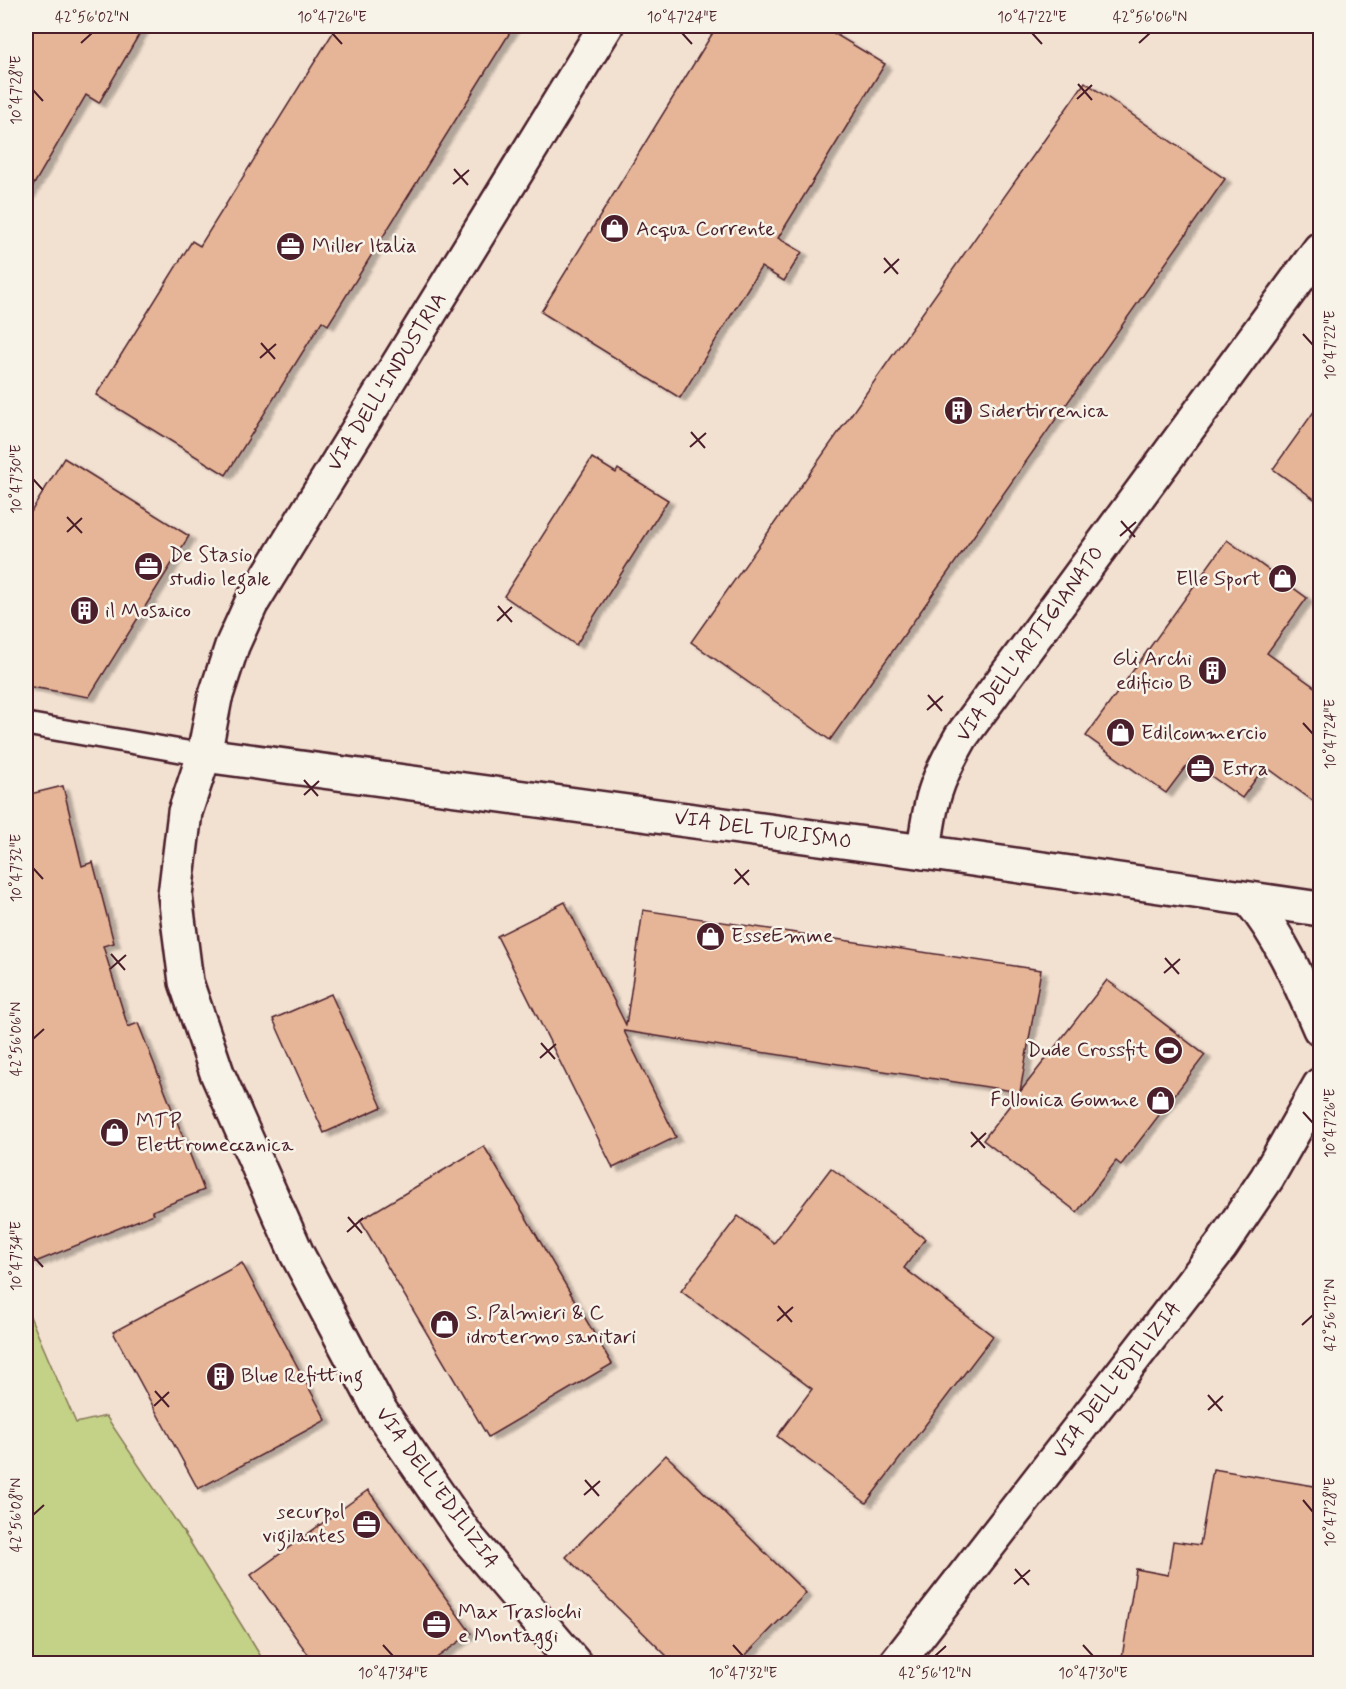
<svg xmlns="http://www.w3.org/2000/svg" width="1346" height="1689" font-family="Mynerve,sans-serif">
<defs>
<filter id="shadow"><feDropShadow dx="6" dy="4" stdDeviation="1.5" flood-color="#0004"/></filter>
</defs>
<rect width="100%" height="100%" fill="#f7f3e8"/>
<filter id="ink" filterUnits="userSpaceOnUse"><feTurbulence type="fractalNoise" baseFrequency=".0167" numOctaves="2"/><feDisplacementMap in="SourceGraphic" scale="12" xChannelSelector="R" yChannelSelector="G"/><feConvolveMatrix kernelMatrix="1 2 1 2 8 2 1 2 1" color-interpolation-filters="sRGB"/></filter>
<g filter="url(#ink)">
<path fill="#f2e0d0" d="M26,26H1320V1663H265L190,1542L106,1416L76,1424L26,1307Z"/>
<path fill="#c3d286" stroke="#867858" stroke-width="1.5" d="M26,1307L76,1423L106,1416L190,1542L265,1663H26Z"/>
<g fill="#e6b597" stroke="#4a1f2b" stroke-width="1.5" filter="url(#shadow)">
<path d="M26,26H144L99,103L86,95L26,198Z"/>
<path d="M337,26H514L328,325L322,321L226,475L96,395L192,241L200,246Z"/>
<path d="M717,26H822L885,64L778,238L802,252L784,281L761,267L680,398L541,312Z"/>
<path d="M1085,82L1225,179L830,740L691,642Z"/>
<path d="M1320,403V503L1273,469Z"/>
<path d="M64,458L189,536L89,697L26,686V520Z"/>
<path d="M592,458L616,473L618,469L668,500L576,645L504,596Z"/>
<path d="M1227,540L1307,598L1267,653L1320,691V806L1265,766L1242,798L1190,761L1166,793L1086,736Z"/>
<path d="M63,786L82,866L93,862L114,943L103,946L128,1027L138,1023L204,1190L152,1211L154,1214L33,1263L26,1244V795Z"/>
<path d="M565,902L626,1025L643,910L1041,970L1020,1092L1107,980L1205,1055L1121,1165L1116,1161L1077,1212L983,1140L1020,1092L624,1031L676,1137L613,1168L497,936Z"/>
<path d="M331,994L382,1107L324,1133L273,1019Z"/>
<path d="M484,1146L612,1364L488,1437L360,1220Z"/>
<path d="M831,1168L925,1239L904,1268L993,1336L866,1503L777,1436L812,1389L681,1291L738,1216L774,1243Z"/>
<path d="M242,1263L326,1420L198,1489L113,1332Z"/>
<path d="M666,1455L806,1593L737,1664H675L566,1557Z"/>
<path d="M1213,1469L1320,1487V1664H1121L1136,1569L1168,1575L1173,1541L1200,1545Z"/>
<path d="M368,1490L471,1633L428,1664H315L251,1575Z"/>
</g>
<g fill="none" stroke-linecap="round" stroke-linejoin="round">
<defs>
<path id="lane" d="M26,724L204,755"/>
<g id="street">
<path d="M204,755L924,852L1320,909"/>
<path d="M924,852C930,801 935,782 961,737L1320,249"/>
<path d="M1250,900C1282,939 1300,983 1320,1029"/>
<path d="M575,1664L468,1538L381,1412L297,1254L217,1073L186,982L175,895L185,812L204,755L215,698L232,646L251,604L606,26"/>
<path d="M896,1664L1221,1246L1267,1178L1320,1085"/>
</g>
</defs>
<use href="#lane" stroke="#4a1f2b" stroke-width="26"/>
<use href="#street" stroke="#4a1f2b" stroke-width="38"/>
<use href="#lane" stroke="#f7f3e8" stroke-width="21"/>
<use href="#street" stroke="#f7f3e8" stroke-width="33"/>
</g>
</g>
<path fill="none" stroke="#4a1f2b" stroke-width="2" d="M332,33L342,44M682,33L692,44M1032,33L1042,44M81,43L92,33M1139,43L1150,33M1078,84L1092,100M33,90L43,101M1077,99L1092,85M454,169L468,185M453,184L469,170M884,258L898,274M884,273L899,259M1303,334L1313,345M261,343L275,359M260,358L276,344M691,432L705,448M690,447L706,433M33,479L43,490M67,517L82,533M1121,521L1135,537M67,532L82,518M1120,536L1136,522M498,606L512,622M497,621L512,607M928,695L942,711M927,710L943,696M1303,723L1313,734M304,780L318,796M304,795L319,781M33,868L43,879M735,869L749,885M734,884L749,870M111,954L125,970M1165,958L1179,974M110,969L126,955M1164,973L1180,959M33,1039L44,1029M541,1043L555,1059M540,1058L556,1044M1303,1112L1313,1123M971,1132L985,1148M971,1147L986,1133M348,1217L362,1233M347,1232L363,1218M33,1256L43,1267M778,1306L792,1322M777,1321L793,1307M1302,1325L1313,1315M155,1391L169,1407M1208,1395L1222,1411M154,1406L169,1392M1208,1410L1223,1396M585,1480L599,1496M584,1495L600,1481M1303,1500L1313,1512M33,1515L44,1505M1015,1569L1029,1585M1014,1584L1030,1570M383,1645L393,1656M733,1645L743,1656M1083,1645L1093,1656M935,1656L946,1646"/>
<defs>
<symbol id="shop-disc" viewBox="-11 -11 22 22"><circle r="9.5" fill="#4a1f2b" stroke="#f7f3e8"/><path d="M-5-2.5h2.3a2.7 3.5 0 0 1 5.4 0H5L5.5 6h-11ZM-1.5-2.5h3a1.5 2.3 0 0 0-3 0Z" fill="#fff"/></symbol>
<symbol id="office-disc" viewBox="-11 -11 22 22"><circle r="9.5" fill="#4a1f2b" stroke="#f7f3e8"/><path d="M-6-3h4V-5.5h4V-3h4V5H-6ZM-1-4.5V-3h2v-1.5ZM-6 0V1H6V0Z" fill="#fff"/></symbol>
<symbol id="building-disc" viewBox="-11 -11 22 22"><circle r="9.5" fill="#4a1f2b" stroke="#f7f3e8"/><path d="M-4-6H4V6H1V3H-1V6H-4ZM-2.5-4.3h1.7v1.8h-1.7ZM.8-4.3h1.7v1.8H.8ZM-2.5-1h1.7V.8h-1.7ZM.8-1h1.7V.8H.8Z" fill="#fff"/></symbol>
<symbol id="stadium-disc" viewBox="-11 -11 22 22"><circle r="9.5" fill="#4a1f2b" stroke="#f7f3e8"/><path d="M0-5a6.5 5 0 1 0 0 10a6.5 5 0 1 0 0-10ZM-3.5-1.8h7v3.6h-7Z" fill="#fff"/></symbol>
</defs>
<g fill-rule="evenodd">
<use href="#shop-disc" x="598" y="212" width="33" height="33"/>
<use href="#office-disc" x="274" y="230" width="33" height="33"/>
<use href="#building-disc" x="942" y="394" width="33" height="33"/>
<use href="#office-disc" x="132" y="550" width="33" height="33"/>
<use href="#shop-disc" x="1266" y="562" width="33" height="33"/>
<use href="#building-disc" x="68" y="594" width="33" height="33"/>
<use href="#building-disc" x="1196" y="654" width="33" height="33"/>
<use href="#shop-disc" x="1104" y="716" width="33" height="33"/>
<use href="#office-disc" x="1184" y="752" width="33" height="33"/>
<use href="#shop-disc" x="694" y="920" width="33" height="33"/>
<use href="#stadium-disc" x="1152" y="1034" width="33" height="33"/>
<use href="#shop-disc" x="1144" y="1084" width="33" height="33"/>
<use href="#shop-disc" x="98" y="1116" width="33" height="33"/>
<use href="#shop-disc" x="428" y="1308" width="33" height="33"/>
<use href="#building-disc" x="204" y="1360" width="33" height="33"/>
<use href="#office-disc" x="350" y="1508" width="33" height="33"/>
<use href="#office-disc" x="420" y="1608" width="33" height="33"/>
</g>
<g text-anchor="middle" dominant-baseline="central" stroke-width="5" stroke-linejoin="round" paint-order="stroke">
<g font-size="21" fill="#4a1f2b" stroke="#f7f3e8" text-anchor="start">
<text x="636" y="229">Acqua Corrente</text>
<text x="312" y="246">Miller Italia</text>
<text x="979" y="411">Sidertirrenica</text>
<text x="169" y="555">De Stasio<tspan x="169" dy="24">studio legale</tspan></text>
<text x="1261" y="579" text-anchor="end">Elle Sport</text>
<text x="105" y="611">il Mosaico</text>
<text x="1192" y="659" text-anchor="end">Gli Archi<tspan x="1192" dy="24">edificio B</tspan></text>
<text x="1141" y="733">Edilcommercio</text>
<text x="1222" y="769">Estra</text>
<text x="731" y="936">EsseEmme</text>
<text x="1148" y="1050" text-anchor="end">Dude Crossfit</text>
<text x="1139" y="1100" text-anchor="end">Follonica Gomme</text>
<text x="136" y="1121">MTP<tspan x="136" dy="24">Elettromeccanica</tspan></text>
<text x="466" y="1313">S. Palmieri &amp; C<tspan x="466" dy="24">idrotermo sanitari</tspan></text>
<text x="241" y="1376">Blue Refitting</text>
<text x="345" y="1512" text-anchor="end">securpol<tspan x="345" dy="24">vigilantes</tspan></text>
<text x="458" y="1612">Max Traslochi<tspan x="458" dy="24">e Montaggi</tspan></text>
</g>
<g font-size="21" fill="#4a1f2b" stroke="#f7f3e8">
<text transform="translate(387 382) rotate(-58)">VIA DELL'INDUSTRIA</text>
<text transform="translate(1030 644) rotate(-54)">VIA DELL'ARTIGIANATO</text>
<text transform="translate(763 830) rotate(8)">VIA DEL TURISMO</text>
<text transform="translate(1117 1380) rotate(-52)">VIA DELL'EDILIZIA</text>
<text transform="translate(437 1488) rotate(54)">VIA DELL'EDILIZIA</text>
</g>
</g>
<rect width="1346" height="1689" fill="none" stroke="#f7f3e8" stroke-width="66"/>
<rect x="33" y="33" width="1280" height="1623" fill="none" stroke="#4a1f2b" stroke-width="2"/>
<g font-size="15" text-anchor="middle" fill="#4a1f2b">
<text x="92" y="22">42°56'02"N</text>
<text x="332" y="22">10°47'26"E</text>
<text x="682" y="22">10°47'24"E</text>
<text x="1032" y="22">10°47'22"E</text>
<text x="1150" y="22">42°56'06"N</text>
<text transform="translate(16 90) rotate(-90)" y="5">10°47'28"E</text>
<text transform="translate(1330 345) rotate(-90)" y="5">10°47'22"E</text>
<text transform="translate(16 479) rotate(-90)" y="5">10°47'30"E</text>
<text transform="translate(1330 734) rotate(-90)" y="5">10°47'24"E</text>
<text transform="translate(16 868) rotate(-90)" y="5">10°47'32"E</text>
<text transform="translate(16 1039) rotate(-90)" y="5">42°56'06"N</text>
<text transform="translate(1330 1123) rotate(-90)" y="5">10°47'26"E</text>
<text transform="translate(16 1256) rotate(-90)" y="5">10°47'34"E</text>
<text transform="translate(1330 1315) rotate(-90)" y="5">42°56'12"N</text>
<text transform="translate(1330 1512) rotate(-90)" y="5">10°47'28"E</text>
<text transform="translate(16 1515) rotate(-90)" y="5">42°56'08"N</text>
<text x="393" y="1678">10°47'34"E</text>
<text x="743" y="1678">10°47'32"E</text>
<text x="935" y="1678">42°56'12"N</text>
<text x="1093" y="1678">10°47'30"E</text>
</g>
</svg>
